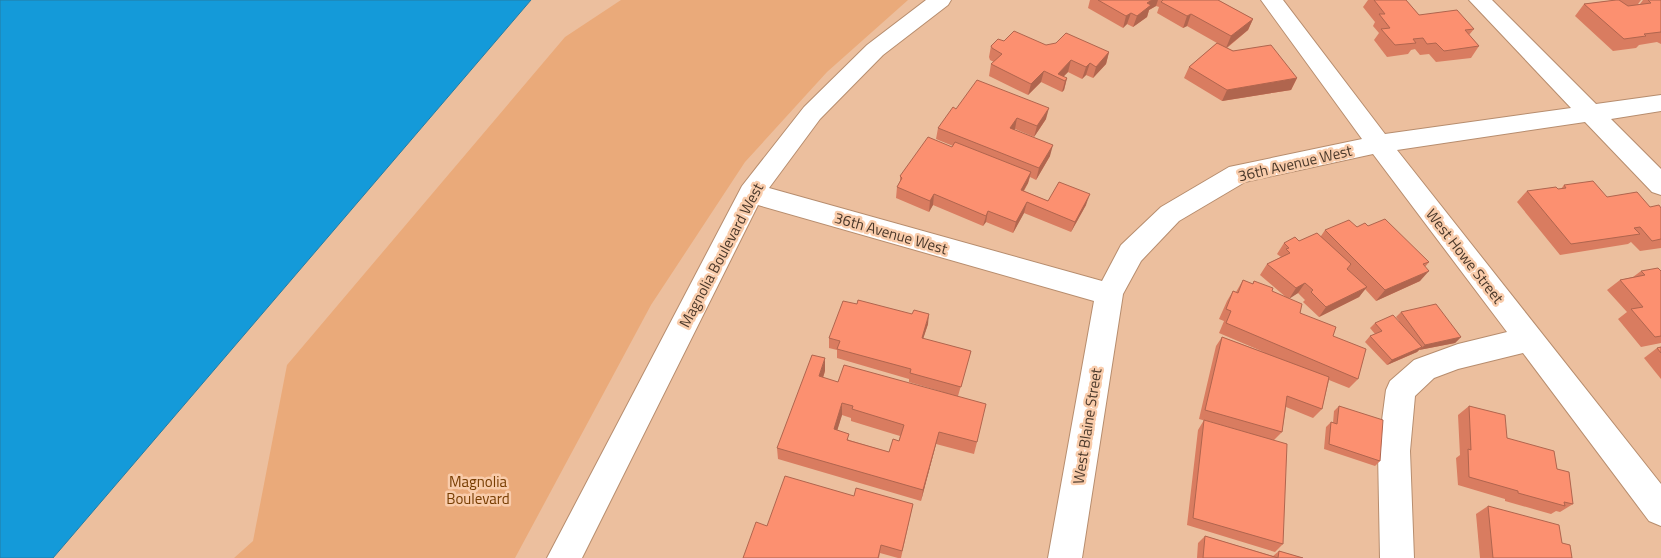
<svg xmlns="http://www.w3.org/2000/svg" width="1661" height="558" font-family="'Titillium Web',sans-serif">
<rect width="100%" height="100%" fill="#ecbf9e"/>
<path fill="#eaaa7a" d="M621,0H908L827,72L745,162L651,305L515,558H234L253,541L287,365L565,37Z"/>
<path fill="#149ad9" stroke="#247da4" d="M0,0H531L53,558H0Z"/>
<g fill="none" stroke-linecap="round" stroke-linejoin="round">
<defs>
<path id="minor" d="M926,0H951L948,5L883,55L820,119L769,188L1102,281L1121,245L1161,207L1229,167L1362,139L1261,0H1283L1385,134L1571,108L1469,0H1492L1596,104L1661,95V111L1611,119L1661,169V195L1652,192L1585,122L1397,150L1661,484V526L1649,521L1523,353L1458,369L1434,378L1415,396L1410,451L1414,558H1380L1378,451L1386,390L1390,381L1414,360L1458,344L1507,332L1373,154L1245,182L1179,221L1141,261L1123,294L1082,558H1048L1094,301L758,205L582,558H547L742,186L804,107L867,45Z"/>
</defs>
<use href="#minor" stroke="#b78d6e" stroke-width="2"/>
<use href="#minor" fill="#fff" fill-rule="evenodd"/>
</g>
<g fill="#d97c60" fill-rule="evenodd">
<path d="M1090,0H1218L1253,19L1248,30L1227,48L1297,78L1291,90L1222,101L1184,78L1189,67L1217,43L1187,26L1183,28L1157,13L1159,7L1156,6L1149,10L1147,17L1133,27L1127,24L1123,28L1088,8Z"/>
<path d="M1368,0H1406L1419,15L1474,29L1469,35L1479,46L1471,58L1436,62L1429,54L1420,55L1415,49L1411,50L1408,54L1387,57L1374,40L1379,33L1373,26L1375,22L1363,7Z"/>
<path d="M1616,0H1641L1638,4H1640L1643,0H1661V44L1657,42L1639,45L1636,48L1613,51L1575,16L1584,4Z"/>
<path d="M1004,41L1046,45L1109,52L1106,64L1093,78L1086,75L1082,79L1068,72L1063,77L1067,78L1064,90L1062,92L1041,82L1028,95L989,76L991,64L994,62L990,60L989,57L991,46Z"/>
<path d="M956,109L1046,119L1034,137L1015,129L1014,130L1050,156L1036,180L1030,177L1028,183L1024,191L1048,201L1086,205L1071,232L1024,213L1013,233L986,222L983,226L933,205L929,212L896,198L897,187L900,181V176L952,147L953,146L936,139L938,128Z"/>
<path d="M1564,185L1607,197L1650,207L1661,208V248L1640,251L1631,242L1628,244L1560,255L1517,202L1527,191L1558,189H1561Z"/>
<path d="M1368,226L1429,262L1425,267L1420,281L1376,301L1365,289L1359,297L1319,317L1303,302L1305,300L1298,293L1289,298L1300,313L1333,336L1358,379L1349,388L1329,380L1322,409L1313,418L1286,407L1282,432L1274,440L1283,544L1275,552L1187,525L1198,430L1204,420L1256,435L1199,419L1216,346L1222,337L1266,353L1219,333L1224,321L1219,319L1227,301L1233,291L1236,292L1243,280L1252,284L1254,281L1272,291L1287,298L1260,275L1267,264L1281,257L1277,254L1284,243L1299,241L1321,236L1325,230Z"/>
<path d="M1641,271H1661V343L1641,347L1618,319L1627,312L1607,290L1620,280L1633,277Z"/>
<path d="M1401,312L1461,337L1455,343L1419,350L1417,352L1387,365L1365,342L1370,336L1375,334L1370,328L1375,323L1399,321L1396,317Z"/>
<path d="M928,324L923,339L971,351L958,396L977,442L974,454L936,444L921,501L778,459L777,448L825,371L823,378L838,382L943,392L909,382V379L837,358V350L829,348V338ZM842,415L851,418V421L900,436L899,441L889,452L849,440L837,430Z"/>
<path d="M1661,347V379L1644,358L1657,348Z"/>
<path d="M1339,406L1380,461L1375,466L1324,449L1326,427L1331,422L1333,423L1334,411Z"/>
<path d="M1469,406L1507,438L1557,469L1573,504L1560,512L1556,511L1551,514L1505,501V499L1458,485L1456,458L1460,455L1458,415Z"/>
<path d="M854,496L913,504L901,558H898L880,553L879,558H743L767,526Z"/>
<path d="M1488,506L1562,543L1572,558H1480L1476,514Z"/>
<path d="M1205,536L1273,556L1279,551L1303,558H1197L1198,543Z"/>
</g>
<g fill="#b0654e">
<path d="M1152,0H1158L1156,6L1149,10L1147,17L1133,27L1137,16L1147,3Z"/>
<path d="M1131,13L1127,24L1123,28L1126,16Z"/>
<path d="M1191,14L1187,26L1183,28L1187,16Z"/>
<path d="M1253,19L1248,30L1226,48L1231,36Z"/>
<path d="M1109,52L1106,64L1093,78L1096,67Z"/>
<path d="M1071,60L1068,72L1061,79L1058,74Z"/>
<path d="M1090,63L1086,75L1082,79L1086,67Z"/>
<path d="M1044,71L1041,82L1028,95L1031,84Z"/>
<path d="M1067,78L1064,90L1062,92L1065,81Z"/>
<path d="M1297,78L1291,90L1222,101L1227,90Z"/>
<path d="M1049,108L1046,119L1034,137L1037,126Z"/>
<path d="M1017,118L1015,129L1008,139L1010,128Z"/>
<path d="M1053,145L1050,156L1036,180L1039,168Z"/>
<path d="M1031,172L1028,183L1018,200L1021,190Z"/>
<path d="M934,194L933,205L929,212L930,201Z"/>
<path d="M1090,194L1086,205L1071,232L1075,222Z"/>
<path d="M1027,202L1024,213L1013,233L1016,222Z"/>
<path d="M988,211L986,222L983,226L986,216Z"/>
<path d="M1429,271L1420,281L1376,301L1385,290Z"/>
<path d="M1305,283L1298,293L1289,299L1296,288Z"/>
<path d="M1367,287L1359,297L1319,317L1326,307Z"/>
<path d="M929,314L928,324L920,348L922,338Z"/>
<path d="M1461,337L1455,343L1419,350L1425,345Z"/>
<path d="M1422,347L1417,352L1387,365L1392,360Z"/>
<path d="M825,358V371L819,389V376Z"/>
<path d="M842,403V415L834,441V429Z"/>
<path d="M939,432L936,444L921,501L923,490Z"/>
</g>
<g fill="#fc9070" stroke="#b0654e" fill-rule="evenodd">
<path d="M1098,0H1152L1147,3L1151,5L1137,16L1131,13L1126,16Z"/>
<path d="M1163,0H1218L1253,19L1231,36L1191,14L1187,16L1161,2Z"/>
<path d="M1374,0H1406L1419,15L1457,10L1474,29L1465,30L1479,46L1444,51L1436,43L1427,44L1423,38L1413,39L1416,43L1395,45L1381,29L1390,28L1379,14H1385Z"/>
<path d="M1616,0H1619L1628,6L1651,3L1648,0H1661V32L1644,34L1646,36L1624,39L1584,4Z"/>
<path d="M1014,31L1046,45L1056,43L1066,33L1109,52L1096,67L1090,63L1086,67L1071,60L1058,74L1067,78L1065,81L1044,71L1031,84L991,64L1002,54L992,48L991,46L998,39L1004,41Z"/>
<path d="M1217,43L1233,51L1271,45L1297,78L1227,90L1189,67Z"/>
<path d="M977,80L1049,108L1037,126L1017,118L1010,128L1053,145L1039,168L938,128L953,107L956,109Z"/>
<path d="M928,137L952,147L955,142L1031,172L1021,190L1048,201L1059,182L1090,194L1075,222L1027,202L1016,222L988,211L986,216L934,194L930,201L897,187L902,178L900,176Z"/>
<path d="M1593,181L1607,197L1637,192L1650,207L1659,205L1661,208V239L1652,241L1640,227L1634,228L1640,234L1571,244L1527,191L1556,187L1558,189L1566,188L1564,185Z"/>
<path d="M1385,219L1429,262L1423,264L1429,271L1385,290L1325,230L1349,220L1357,227L1365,223L1368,226Z"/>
<path d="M1317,233L1351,264L1347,269L1367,287L1326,307L1311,292L1313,290L1305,283L1296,288L1267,264L1290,253L1286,249L1289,248L1284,243L1295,237L1299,241Z"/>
<path d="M1658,268L1661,271V336L1655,337L1631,309L1643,307L1620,280L1645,275L1641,271Z"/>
<path d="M1243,280L1253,284L1254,281L1273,288L1272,291L1302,304L1300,313L1336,327L1333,336L1366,349L1358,379L1226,323L1231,311L1226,309L1233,291L1238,293Z"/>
<path d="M858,300L912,314L914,310L929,314L922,338L971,351L961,387L910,373L911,369L837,349L840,341L829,338L843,301L857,304Z"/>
<path d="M1436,304L1461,337L1425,345L1401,312Z"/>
<path d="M1393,315L1422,347L1392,360L1370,336L1382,331L1375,323Z"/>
<path d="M1222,337L1329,377L1322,409L1287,396L1282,432L1205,410Z"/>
<path d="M1661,347V353L1657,348Z"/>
<path d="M812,355L825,358L819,376L838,382L844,365L986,404L977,442L939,432L923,490L777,448ZM842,403L853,406L852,409L904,425L899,441L893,439L889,452L847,440L849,434L834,429Z"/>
<path d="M1339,406L1383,420L1380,461L1329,444L1331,422L1337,424Z"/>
<path d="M1469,406L1505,415L1507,438L1554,451L1557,469L1569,472L1573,504L1564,502L1565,506L1518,493V491L1469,477L1468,449L1471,450Z"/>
<path d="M1204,420L1287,444L1283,544L1193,518Z"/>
<path d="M785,476L854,496L856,488L913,504L902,551L881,545L878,558H743L756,522L767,526Z"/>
<path d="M1488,506L1559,525L1562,543L1570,545L1572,558H1493Z"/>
<path d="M1205,536L1278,558L1279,551L1303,558H1203Z"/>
</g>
<g text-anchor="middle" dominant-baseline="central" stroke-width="5" stroke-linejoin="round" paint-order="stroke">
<g font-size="15" fill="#4a382a" stroke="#f9ccab">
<text transform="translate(1295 163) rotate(-13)">36th Avenue West</text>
<text transform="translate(891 233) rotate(16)">36th Avenue West</text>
<text transform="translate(721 255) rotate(-62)">Magnolia Boulevard West</text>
<text transform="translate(1465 256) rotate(52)">West Howe Street</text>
<text transform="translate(1087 426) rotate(-81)">West Blaine Street</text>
</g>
<g font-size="15" fill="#773d02" stroke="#f9ccab">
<text x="478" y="481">Magnolia<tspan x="478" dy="17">Boulevard</tspan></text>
</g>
</g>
</svg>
